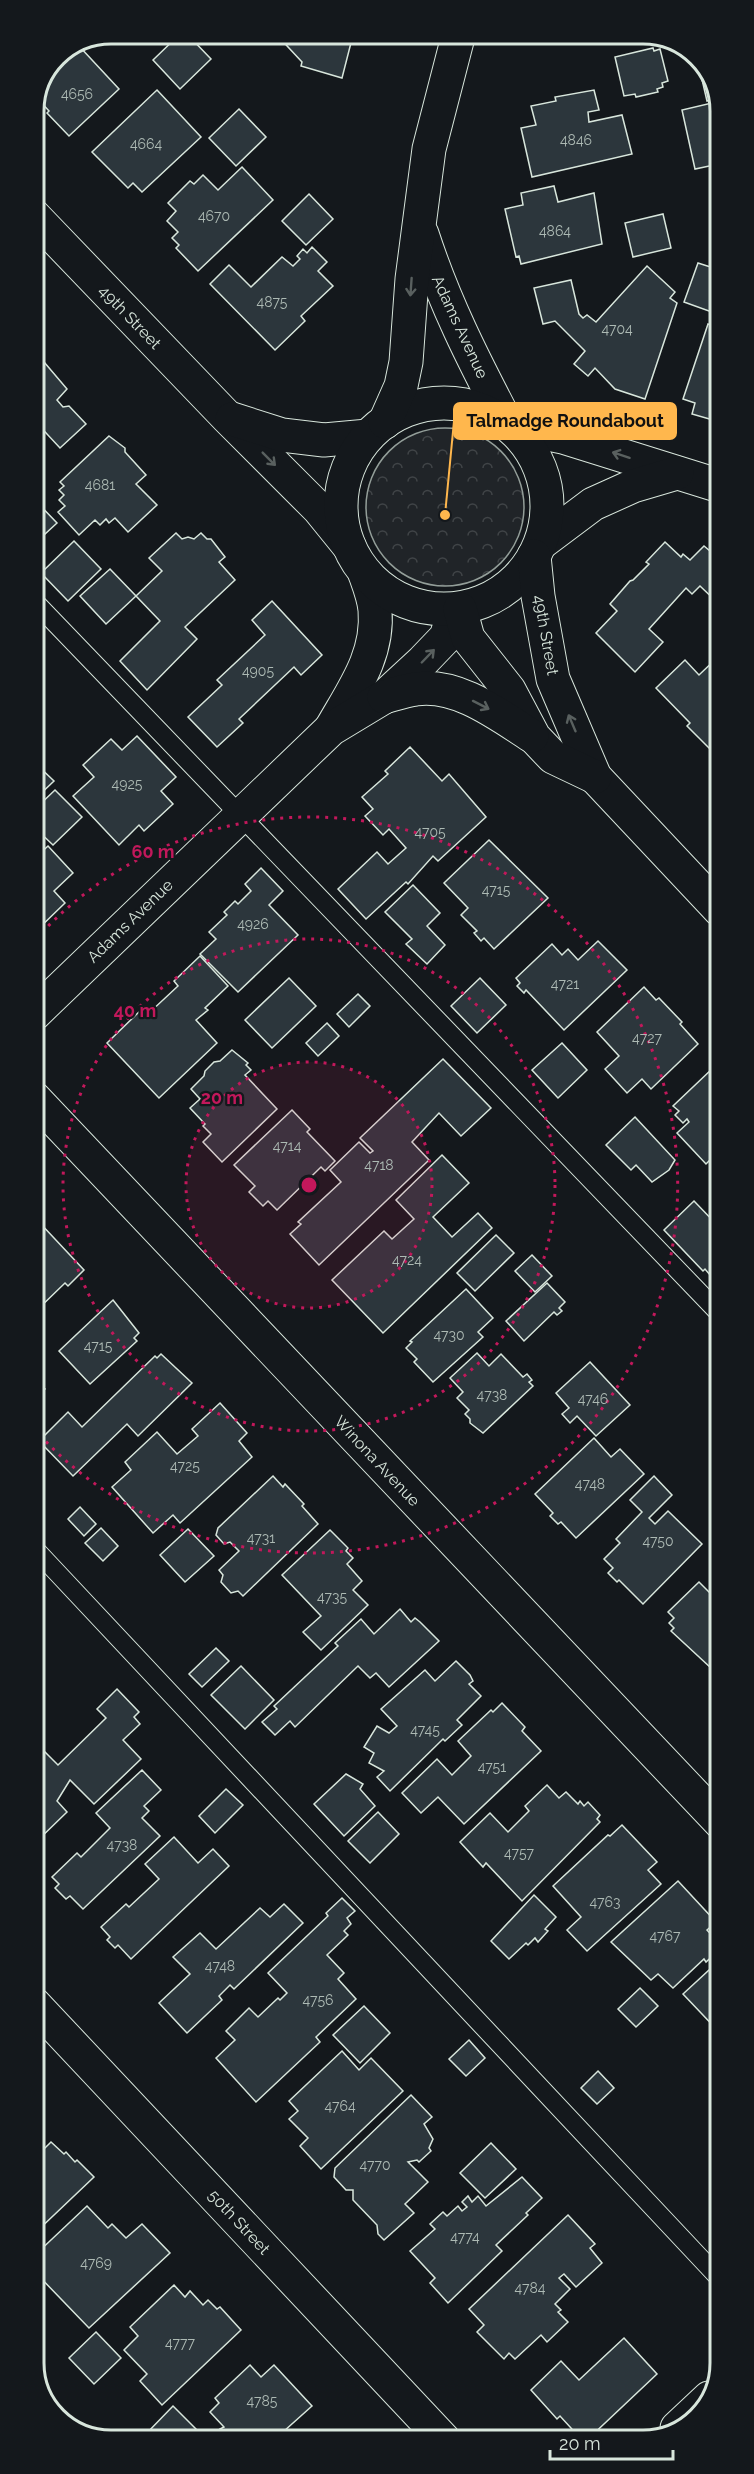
<svg xmlns="http://www.w3.org/2000/svg" width="754" height="2474" font-family="Raleway,sans-serif">
<defs>
<pattern id="park-crowns" width="20" height="18" patternUnits="userSpaceOnUse" patternTransform="scale(1.5)"><rect width="20" height="18" fill="#202428"/><path d="M2 6a3 3 0 1 1 6 0M12 15a3 3 0 1 1 6 0" fill="none" stroke="#404447"/></pattern>
</defs>
<rect width="100%" height="100%" fill="#14181c"/>
<circle fill="url(#park-crowns)" stroke="#939e99" stroke-width="1.5" cx="445" cy="507" r="79"/>
<g fill="#2c363c" stroke="#d8e6dc" stroke-width="1.5">
<path d="M181,33H186L211,59L180,89L153,60Z"/>
<path d="M275,33L353,35L342,78L301,66L302,62Z"/>
<path d="M79,46L119,89L69,136L47,113L49,111L38,99L56,55L68,51L71,54Z"/>
<path d="M653,48L654,51L660,49L668,81L662,83L663,87L657,89L658,92L636,97L635,94L624,96L615,57Z"/>
<path d="M698,62H700L719,95V164L695,169L682,110L712,103L711,100L707,101Z"/>
<path d="M157,90L201,137L142,192L133,183L128,188L92,152Z"/>
<path d="M594,90L599,110L588,112L589,122L622,115L632,154L532,177L521,128L536,125L531,106L556,101L555,97Z"/>
<path d="M239,109L266,137L236,166L209,138Z"/>
<path d="M242,167L273,200L198,271L176,248L179,245L172,238L178,232L167,221L176,211L168,203L190,181L194,184L203,175L218,190Z"/>
<path d="M554,186L558,202L594,193L602,244L521,264L519,256L516,257L505,209L523,205L521,193Z"/>
<path d="M309,194L333,219L306,245L282,221Z"/>
<path d="M663,214L671,248L633,257L625,223Z"/>
<path d="M312,247L327,262L318,271L333,286L301,316L305,321L275,350L210,284L229,265L251,287L282,257L293,266L300,259L297,256L303,249L307,253Z"/>
<path d="M698,263L720,270V315L684,302Z"/>
<path d="M647,266L675,292L670,298L677,303L645,399L615,389L595,368L588,376L574,364L585,351L555,321L543,324L534,288L571,280L579,314L583,318L587,315L596,322Z"/>
<path d="M708,324L720,328V425L712,423L713,420L692,414L695,403L683,399Z"/>
<path d="M33,349L67,389L57,400L63,407L69,406L86,424L60,448L33,419Z"/>
<path d="M109,436L125,448V452L146,475L136,484L157,505L128,532L115,518L109,523L106,519L100,525L95,520L79,535L58,512L65,506L59,500L64,495L59,490L64,486L60,482Z"/>
<path d="M33,498L57,523L33,545Z"/>
<path d="M176,533L182,539L188,537L194,539L201,533L207,539H211L225,557L219,562L235,580L185,627L197,639L147,690L120,661L160,621L136,596L162,571L149,558Z"/>
<path d="M74,541L101,569L68,601L41,573Z"/>
<path d="M665,542L681,557L683,554L690,560L704,546L716,556L720,552V605L700,586L692,594L686,588L649,629L663,642L635,672L596,633L617,611L610,604L630,581L633,580L649,564L646,562Z"/>
<path d="M110,569L136,596L106,624L80,596Z"/>
<path d="M272,601L322,655L301,675L294,667L239,719L243,723L217,747L188,717L222,685L217,680L265,635L252,620Z"/>
<path d="M720,627V645L710,635Z"/>
<path d="M720,655V739L710,749L687,726L690,723L656,688L685,660L699,675Z"/>
<path d="M137,736L176,777L161,791L173,804L144,831L139,825L119,845L73,796L94,777L83,765L111,739L122,750Z"/>
<path d="M410,747L442,781L449,774L486,817L438,861L433,856L408,884L406,882L366,919L338,889L377,852L388,864L406,848L389,829L383,835L365,816L373,809L362,797L388,774L385,771Z"/>
<path d="M33,761L54,781L33,801Z"/>
<path d="M55,790L82,817L53,845L33,826V811Z"/>
<path d="M489,840L548,898L494,949L484,938L481,941L474,933L477,931L461,915L468,908L444,883Z"/>
<path d="M48,846L73,873L54,891L65,903L34,933V859Z"/>
<path d="M261,868L283,891L269,905L298,935L238,992L200,954L216,939L209,932L227,915L224,912L235,901L238,904L251,891L245,884Z"/>
<path d="M413,885L440,913L427,926L445,945L427,964L406,944L412,939L385,912Z"/>
<path d="M598,941L627,970L564,1030L526,990L524,993L517,986L520,983L516,978L552,944L562,955L568,949L578,960Z"/>
<path d="M200,956L228,986L205,1008L208,1010L196,1020L217,1043L159,1098L107,1043L143,1008L148,1014L178,986L174,981Z"/>
<path d="M289,978L316,1006L272,1048L245,1020Z"/>
<path d="M480,978L506,1005L477,1033L451,1006Z"/>
<path d="M644,987L656,1000L659,998L682,1022L680,1024L698,1044L651,1089L642,1079L627,1093L605,1069L619,1056L597,1032Z"/>
<path d="M358,994L370,1006L349,1027L337,1014Z"/>
<path d="M327,1023L339,1036L318,1056L306,1043Z"/>
<path d="M562,1043L587,1070L558,1098L532,1070Z"/>
<path d="M232,1050L248,1063L246,1065L251,1070L245,1075L277,1109L222,1162L203,1142L211,1134L203,1126L205,1124L190,1108L200,1099L191,1089L204,1076L205,1071L214,1062L220,1061Z"/>
<path d="M443,1059L491,1108L461,1136L439,1113L412,1142L429,1160L319,1265L290,1234L301,1224L298,1222L341,1182L330,1170L359,1142L370,1153L373,1151L360,1138Z"/>
<path d="M713,1068L720,1075V1154L718,1152L706,1164L677,1133L689,1122L687,1119L683,1123L675,1115L679,1111L673,1106Z"/>
<path d="M292,1110L310,1129L307,1132L335,1161L325,1171L321,1167L277,1210L268,1201L263,1206L249,1192L255,1186L234,1165Z"/>
<path d="M635,1117L675,1160L669,1170L652,1182L636,1165L631,1170L606,1145Z"/>
<path d="M442,1155L469,1183L433,1217L452,1237L478,1213L492,1228L383,1333L332,1280L384,1231L392,1239L414,1219L396,1200Z"/>
<path d="M694,1201L720,1228V1265L710,1275L705,1269L703,1271L664,1230Z"/>
<path d="M39,1222L84,1270L68,1286L65,1283L34,1313V1227Z"/>
<path d="M496,1235L514,1253L475,1291L457,1273Z"/>
<path d="M532,1255L552,1276L535,1292L515,1271Z"/>
<path d="M547,1283L565,1302L559,1308L562,1311L557,1315L554,1312L524,1341L506,1321Z"/>
<path d="M466,1289L493,1318L478,1332L483,1337L433,1382L414,1362L417,1359L406,1348L412,1342L410,1341Z"/>
<path d="M113,1300L139,1333L134,1338L137,1341L90,1384L59,1351Z"/>
<path d="M477,1353L489,1366L501,1354L523,1377L527,1374L532,1380L529,1382L533,1386L483,1433L470,1423V1419L465,1414L469,1410L457,1398L463,1392L450,1378Z"/>
<path d="M161,1354L192,1383L138,1436L127,1424L73,1476L39,1441L68,1412L82,1427L155,1356L157,1358Z"/>
<path d="M590,1362L630,1405L596,1436L577,1416L570,1423L562,1414L569,1408L556,1393Z"/>
<path d="M34,1377L45,1389L34,1399Z"/>
<path d="M220,1403L247,1433L239,1441L252,1457L180,1523L173,1515L153,1533L112,1487L131,1470L125,1462L157,1432L177,1454L198,1436L192,1429Z"/>
<path d="M594,1438L611,1457L620,1449L644,1474L576,1538L561,1522L558,1524L550,1516L553,1513L535,1494Z"/>
<path d="M273,1476L283,1487L285,1484L304,1504L302,1506L318,1524L243,1596L238,1591L231,1593L221,1582L223,1575L219,1570L239,1551L230,1542L224,1544L216,1535L218,1528Z"/>
<path d="M654,1476L672,1495L649,1518L655,1524L668,1511L702,1544L643,1604L619,1580L617,1582L608,1573L613,1568L604,1559L620,1543L616,1539L642,1512L630,1500Z"/>
<path d="M80,1507L96,1524L84,1536L68,1519Z"/>
<path d="M101,1528L118,1546L103,1561L85,1543Z"/>
<path d="M188,1529L214,1556L185,1582L160,1555Z"/>
<path d="M330,1530L348,1548L346,1551L353,1558L347,1564L362,1581L353,1590L368,1605L321,1650L303,1632L321,1616L282,1575Z"/>
<path d="M720,1539V1551L715,1545Z"/>
<path d="M699,1582L716,1599L720,1595L721,1659L711,1668L671,1631L674,1628L669,1623L674,1618L668,1612Z"/>
<path d="M400,1609L411,1622L415,1618L420,1622L439,1641L389,1687L376,1673L370,1678L358,1666L295,1727L290,1721L275,1735L262,1722L277,1709L274,1706L338,1646L335,1643L361,1619L374,1634Z"/>
<path d="M216,1648L229,1661L202,1687L189,1674Z"/>
<path d="M456,1661L470,1675L473,1681L469,1684L481,1696L457,1720L462,1725L445,1741L443,1739L390,1791L377,1777L384,1771L369,1763L374,1753L364,1747L377,1726L389,1733L397,1726L381,1709L425,1670L435,1681Z"/>
<path d="M241,1666L274,1700L245,1729L211,1695Z"/>
<path d="M117,1689L139,1712L134,1717L140,1724L123,1740L141,1759L94,1804L70,1780L57,1801L67,1812L34,1844V1745L36,1743L58,1765L106,1718L97,1709Z"/>
<path d="M502,1703L525,1727L522,1731L541,1751L464,1824L438,1797L421,1813L402,1793L437,1759L452,1775L471,1756L458,1741L491,1710L493,1712Z"/>
<path d="M142,1770L161,1790L144,1806L149,1811L142,1818L160,1836L83,1909L70,1896L66,1899L55,1888L59,1884L52,1877L77,1853L81,1857L110,1828L96,1813Z"/>
<path d="M346,1774L363,1784L360,1789L375,1806L344,1836L314,1804Z"/>
<path d="M547,1785L559,1798L566,1792L578,1804L580,1801L584,1806L588,1802L600,1815L597,1819L600,1822L522,1901L486,1863L483,1867L460,1842L490,1813L508,1832L529,1811L525,1806Z"/>
<path d="M226,1789L243,1805L215,1833L199,1816Z"/>
<path d="M378,1812L399,1834L370,1863L348,1841Z"/>
<path d="M622,1825L657,1862L648,1870L661,1884L587,1951L567,1930L581,1917L553,1886L608,1835L610,1836Z"/>
<path d="M174,1837L198,1863L213,1849L229,1866L131,1959L118,1945L115,1948L107,1940L110,1937L101,1927L126,1904L129,1907L159,1879L145,1864Z"/>
<path d="M678,1881L716,1922L707,1930L721,1945V1948L706,1962L704,1959L673,1988L658,1974L651,1980L611,1942Z"/>
<path d="M534,1895L556,1917L545,1929L548,1931L538,1942L535,1938L528,1945L526,1943L509,1959L491,1941Z"/>
<path d="M342,1898L355,1911L347,1918L351,1924L344,1931L348,1935L327,1955L344,1973L338,1979L356,1999L316,2037L320,2042L256,2102L216,2058L235,2040L226,2031L249,2008L258,2017L278,1998L280,2000L287,1993L268,1973L328,1916L326,1913Z"/>
<path d="M284,1904L303,1923L234,1989L230,1985L219,1996L222,2000L187,2033L159,2003L190,1974L173,1957L200,1933L216,1949L260,1908L270,1917Z"/>
<path d="M721,1959V2034L683,1994Z"/>
<path d="M640,1988L658,2006L636,2027L618,2009Z"/>
<path d="M364,2006L390,2033L360,2063L333,2035Z"/>
<path d="M469,2040L485,2058L466,2076L449,2059Z"/>
<path d="M342,2051L359,2070L371,2058L403,2091L321,2169L300,2146L308,2138L289,2119L298,2111L289,2101Z"/>
<path d="M598,2071L614,2088L597,2104L581,2088Z"/>
<path d="M411,2095L432,2117L424,2124L433,2139L429,2148L431,2151L419,2162L417,2160L408,2162L428,2182L405,2204L414,2213L384,2240L378,2234L377,2225L353,2200V2190H346L334,2177L335,2168Z"/>
<path d="M34,2136L45,2148L51,2142L64,2154L66,2152L75,2162L77,2160L94,2177L34,2234Z"/>
<path d="M491,2143L516,2169L485,2198L460,2173Z"/>
<path d="M522,2177L542,2198L526,2213L528,2215L496,2245L502,2251L448,2303L430,2283L435,2278L410,2251L435,2229L430,2224L443,2212L447,2216L458,2206L462,2211L467,2207L462,2202L468,2196L472,2202L478,2196L486,2206Z"/>
<path d="M87,2206L108,2228L112,2224L126,2238L142,2224L170,2253L89,2328L34,2271V2256Z"/>
<path d="M568,2215L595,2244L590,2248L602,2263L576,2287L564,2274L559,2278L570,2289L555,2304L561,2310L558,2312L568,2322L547,2342L541,2335L515,2359L509,2353L504,2359L477,2332L484,2325L469,2309Z"/>
<path d="M174,2285L185,2297L190,2291L203,2305L208,2300L217,2309L220,2307L241,2330L162,2405L140,2381L147,2374L124,2350L138,2336L130,2327Z"/>
<path d="M96,2332L121,2358L94,2384L69,2358Z"/>
<path d="M624,2338L657,2374L587,2440H582L560,2416L557,2419L531,2390L561,2361L579,2380Z"/>
<path d="M250,2365L261,2377L274,2365L312,2406L274,2440H231L220,2429L224,2427L210,2412L219,2403L215,2398Z"/>
<path d="M173,2406L198,2431L189,2441H151L145,2435Z"/>
<path d="M58,2408L63,2423L59,2422L52,2410Z"/>
</g>
<g fill="none" stroke-linecap="round" stroke-linejoin="round">
<defs>
<g id="lane">
<path d="M33,600L720,1314"/>
<path d="M34,1548L721,2280"/>
</g>
<g id="street">
<path d="M33,215L228,418L319,509L349,546"/>
<path d="M232,419L282,435L324,440L368,436"/>
<path d="M510,426L563,437L720,486"/>
<path d="M541,543L593,504L633,486L677,473"/>
<path d="M332,727C353,690 379,655 375,610C374,598 369,585 365,574"/>
<path d="M34,1014L331,729L384,697L423,661L446,637L455,609"/>
<path d="M34,2004L444,2440"/>
<path d="M677,2428L709,2398"/>
</g>
<g id="secondary">
<path d="M422,234C444,302 473,359 506,422"/>
<circle cx="444" cy="506" r="103"/>
<path d="M385,422L401,386L406,362L412,279L429,149L459,33"/>
<path d="M534,556L538,596L553,679L595,777L720,910"/>
<path d="M460,609L468,638L509,690L534,737L553,757L595,777"/>
<path d="M384,697C395,694 406,690 416,689C458,683 499,715 532,736"/>
<path d="M34,1098L721,1823"/>
</g>
</defs>
<use href="#lane" stroke="#d8e6dc" stroke-width="20"/>
<use href="#street" stroke="#d8e6dc" stroke-width="35"/>
<use href="#secondary" stroke="#d8e6dc" stroke-width="35"/>
<use href="#lane" stroke="#14181c" stroke-width="18"/>
<use href="#street" stroke="#14181c" stroke-width="33"/>
<use href="#secondary" stroke="#14181c" stroke-width="33"/>
</g>
<defs><path id="oneway-shaft" d="M-6 0H5M1.5-3L5.5 0L1.5 3" fill="none" stroke-width="1.6" stroke-linecap="round" stroke-linejoin="round" transform="scale(1.5)"/></defs>
<g stroke="#59605f">
<use href="#oneway-shaft" transform="translate(411 287) rotate(94)"/>
<use href="#oneway-shaft" transform="translate(621 455) rotate(-162)"/>
<use href="#oneway-shaft" transform="translate(269 459) rotate(45)"/>
<use href="#oneway-shaft" transform="translate(428 656) rotate(-46)"/>
<use href="#oneway-shaft" transform="translate(481 705) rotate(27)"/>
<use href="#oneway-shaft" transform="translate(572 723) rotate(-113)"/>
</g>
<circle cx="309" cy="1185" r="123" fill="#c2185b" fill-opacity=".12"/>
<g fill="none" stroke="#c2185b" stroke-width="3" stroke-dasharray="3 6">
<circle cx="309" cy="1185" r="123"/>
<circle cx="309" cy="1185" r="246"/>
<path d="M36 939A368 368 0 1 1 36 1431"/>
</g>
<g text-anchor="middle" dominant-baseline="central" stroke-width="4.5" stroke-linejoin="round" paint-order="stroke">
<g font-size="14" fill="#adbab4">
<text x="77" y="94">4656</text>
<text x="576" y="140">4846</text>
<text x="146" y="144">4664</text>
<text x="214" y="216">4670</text>
<text x="555" y="231">4864</text>
<text x="272" y="302">4875</text>
<text x="617" y="329">4704</text>
<text x="100" y="485">4681</text>
<text x="258" y="671">4905</text>
<text x="127" y="784">4925</text>
<text x="430" y="832">4705</text>
<text x="496" y="890">4715</text>
<text x="253" y="924">4926</text>
<text x="565" y="984">4721</text>
<text x="647" y="1038">4727</text>
<text x="287" y="1146">4714</text>
<text x="379" y="1165">4718</text>
<text x="407" y="1260">4724</text>
<text x="449" y="1335">4730</text>
<text x="98" y="1346">4715</text>
<text x="492" y="1395">4738</text>
<text x="593" y="1399">4746</text>
<text x="185" y="1466">4725</text>
<text x="590" y="1484">4748</text>
<text x="261" y="1538">4731</text>
<text x="658" y="1541">4750</text>
<text x="332" y="1597">4735</text>
<text x="425" y="1730">4745</text>
<text x="492" y="1767">4751</text>
<text x="122" y="1845">4738</text>
<text x="519" y="1853">4757</text>
<text x="605" y="1902">4763</text>
<text x="665" y="1936">4767</text>
<text x="220" y="1966">4748</text>
<text x="318" y="2000">4756</text>
<text x="340" y="2106">4764</text>
<text x="375" y="2165">4770</text>
<text x="465" y="2237">4774</text>
<text x="96" y="2263">4769</text>
<text x="530" y="2288">4784</text>
<text x="180" y="2343">4777</text>
<text x="262" y="2401">4785</text>
</g>
<g font-size="16" fill="#d8e6dc" stroke="#14181c">
<text transform="translate(130 317) rotate(46)">49th Street</text>
<text transform="translate(460 327) rotate(65)">Adams Avenue</text>
<text transform="translate(546 635) rotate(80)">49th Street</text>
<text transform="translate(130 921) rotate(-44)">Adams Avenue</text>
<text transform="translate(377 1461) rotate(47)">Winona Avenue</text>
<text transform="translate(239 2222) rotate(47)">50th Street</text>
</g>
</g>
<path d="M0 0H754V2474H0ZM111 44H643A67 67 0 0 1 710 111V2363A67 67 0 0 1 643 2430H111A67 67 0 0 1 44 2363V111A67 67 0 0 1 111 44Z" fill="#14181c" fill-rule="evenodd"/>
<path fill="none" stroke="#d8e6dc" stroke-width="3" d="M111 44H643A67 67 0 0 1 710 111V2363A67 67 0 0 1 643 2430H111A67 67 0 0 1 44 2363V111A67 67 0 0 1 111 44Z"/>
<circle cx="309" cy="1185" r="9" fill="#c2185b" stroke="#14181c" stroke-width="3"/>
<g font-size="18" text-anchor="middle" font-weight="bold" fill="#c2185b" stroke="#14181c" stroke-width="4.5" stroke-linejoin="round" paint-order="stroke">
<text x="153" y="858">60 m</text>
<text x="135" y="1017">40 m</text>
<text x="222" y="1104">20 m</text>
</g>
<path fill="none" stroke="#ffb74d" stroke-width="2" d="M445 515L454 421"/>
<circle fill="#ffb74d" stroke="#14181c" stroke-width="2" cx="445" cy="515" r="6"/>
<rect fill="#ffb74d" stroke="#ffb74d" stroke-width="2" x="454" y="403" width="222" height="36" rx="6"/>
<g font-size="18" text-anchor="middle" font-weight="bold" fill="#111">
<text x="565" y="427">Talmadge Roundabout</text>
</g>
<path d="M550 2450v9h123v-9" fill="none" stroke="#d8e6dc" stroke-width="3"/>
<text x="559" y="2450" font-size="18" fill="#d8e6dc" stroke="#14181c" stroke-width="4.5" paint-order="stroke">20 m</text>
</svg>
